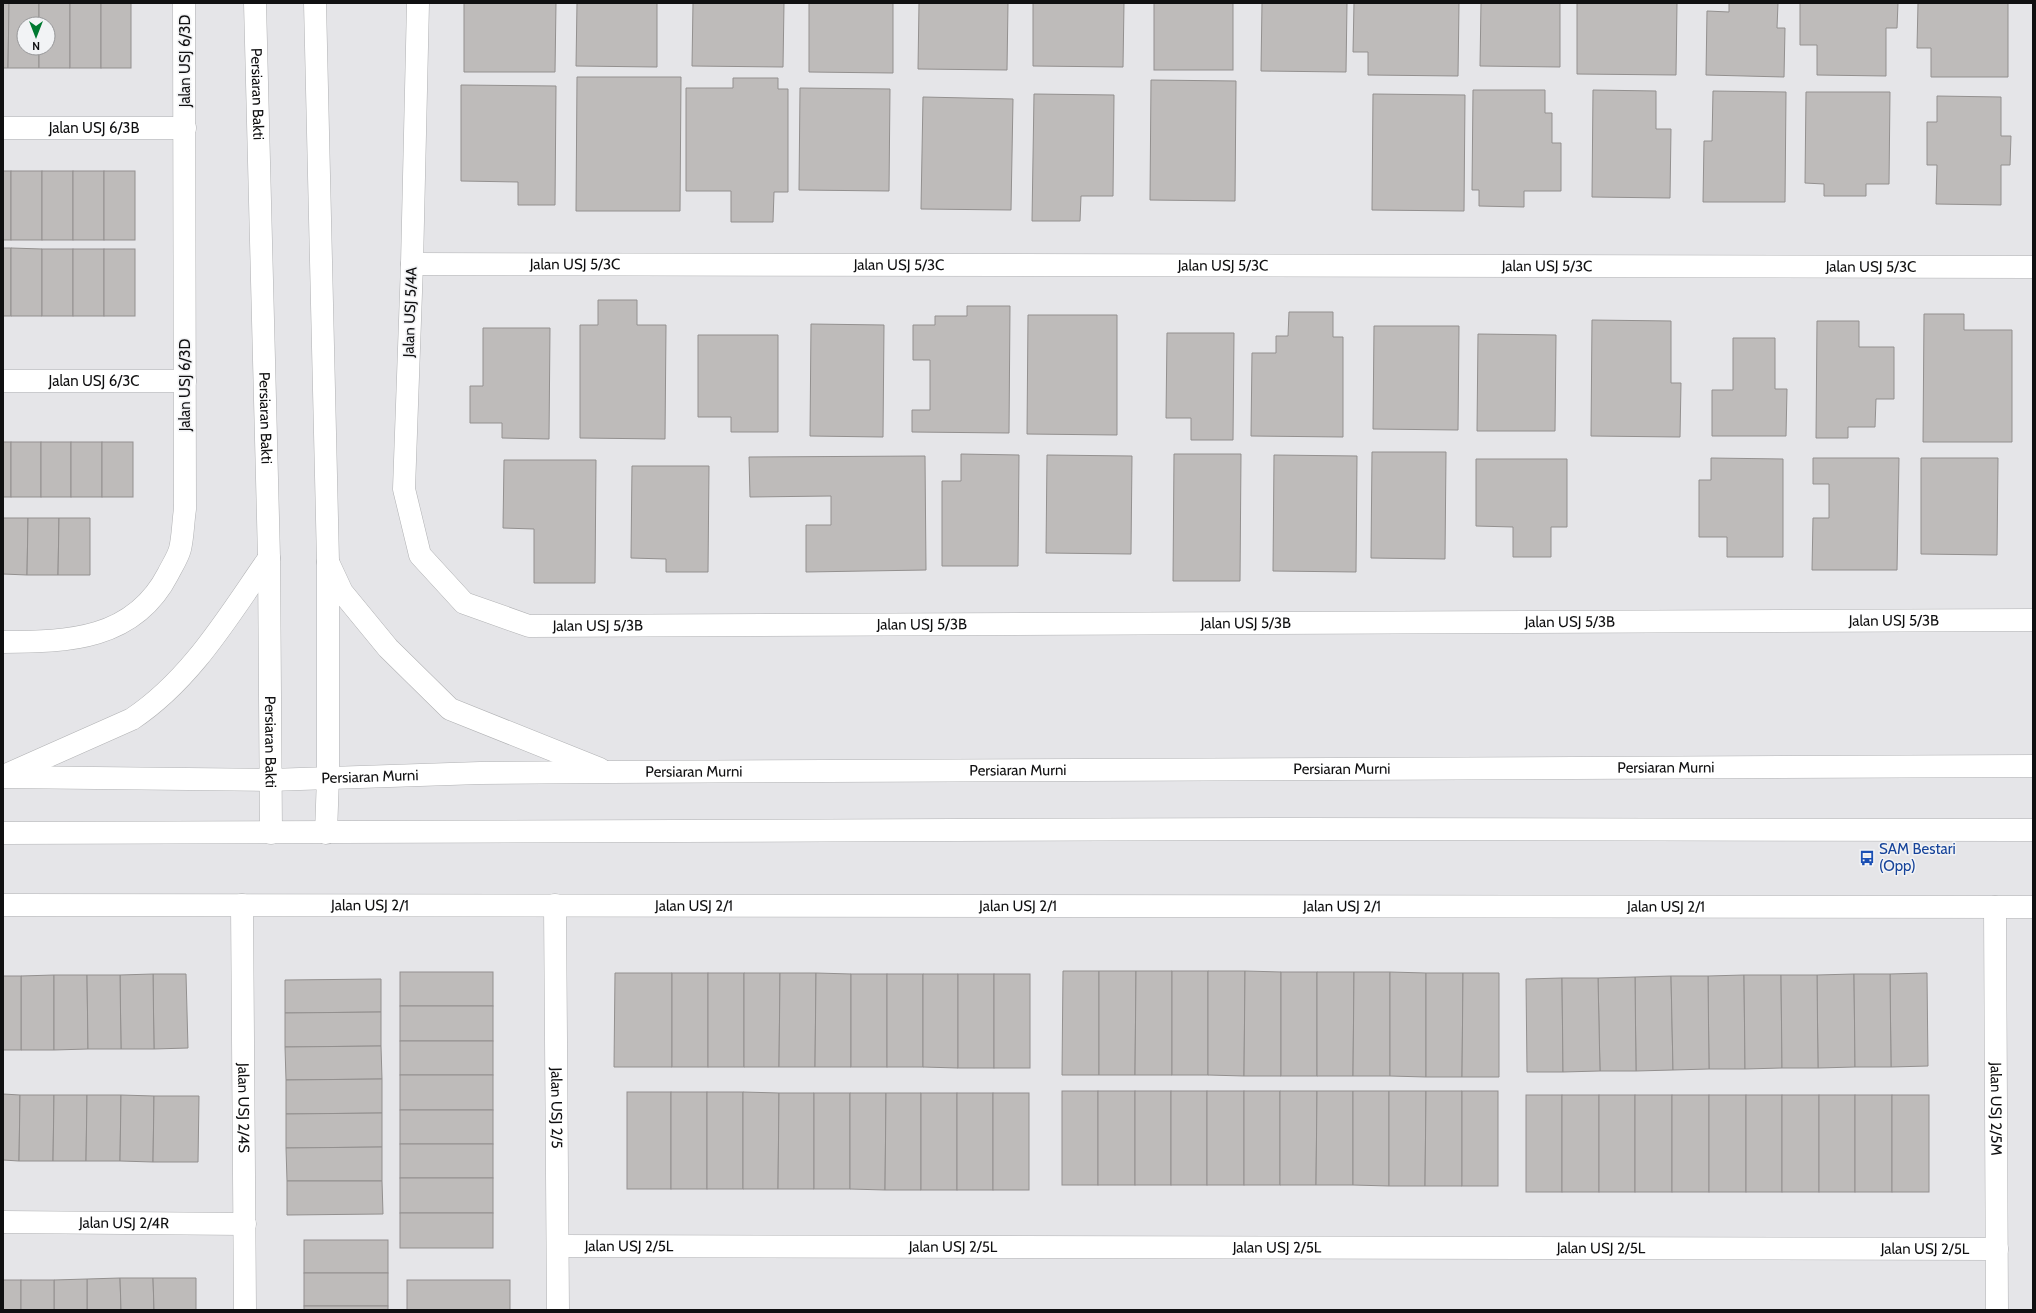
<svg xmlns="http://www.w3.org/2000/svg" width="2036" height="1313" font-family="Cabin,sans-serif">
<rect width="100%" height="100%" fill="#e5e5e8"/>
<g fill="#bebbba" stroke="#93908f">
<path d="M3,3H9L8,68H3Z"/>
<path d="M9,3H39V24H24V48H39V68H8Z"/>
<path d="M39,3H70V68H39V48H48V24H39Z"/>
<rect x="70" y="3" width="31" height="65"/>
<rect x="101" y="3" width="30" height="65"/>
<path d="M464,3H556L555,72H464Z"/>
<path d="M577,3H657V67L576,66Z"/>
<path d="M693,3H784L783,67L692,66Z"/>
<path d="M809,3H893V73L809,72Z"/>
<path d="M919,3H1008L1007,70L918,69Z"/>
<path d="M1033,3H1124L1123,67L1033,66Z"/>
<rect x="1154" y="3" width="79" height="67"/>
<path d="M1262,3H1347L1346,72L1261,71Z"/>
<path d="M1354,3H1459L1458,76L1368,75V52H1353Z"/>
<path d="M1481,3H1560V67L1480,66Z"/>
<path d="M1577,3H1677L1676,75L1577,74Z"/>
<path d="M1729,3H1778L1777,28H1785L1784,77L1706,75L1707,11L1729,12Z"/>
<path d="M1800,3H1898L1897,28H1886V76L1817,75V45H1800Z"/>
<path d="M1918,3H2008V77H1931V48H1917Z"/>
<path d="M577,77H681L680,211H576Z"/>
<path d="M733,78H778V89H788V192H774L773,222H731V191H686V88H733Z"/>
<path d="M1151,80L1236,81L1235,201L1150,200Z"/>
<path d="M461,85L556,86L555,205H518V182L461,181Z"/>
<path d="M800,88L890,89L889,191L799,190Z"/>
<path d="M1473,90H1545V113H1552V143H1561V191H1524V207L1479,206V190H1472Z"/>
<path d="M1593,90L1656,91V129H1671L1670,198L1592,197Z"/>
<path d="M1713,91L1786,92L1785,202H1703L1704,141H1712Z"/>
<path d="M1806,92H1890L1889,184H1866V196H1824V184L1805,183Z"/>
<path d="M1034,94L1114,95L1113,196H1081L1080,221H1032Z"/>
<path d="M1373,94L1465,95L1464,211L1372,210Z"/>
<path d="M1937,96L2001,97V136H2011L2010,165H2001V205L1936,204L1937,165H1927V122H1937Z"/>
<path d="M923,97L1013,99L1011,210L921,209Z"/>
<rect x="3" y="171" width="8" height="69"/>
<rect x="11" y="171" width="31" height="69"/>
<rect x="42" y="171" width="31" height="69"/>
<rect x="73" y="171" width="31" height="69"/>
<rect x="104" y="171" width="31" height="69"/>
<rect x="3" y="248" width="8" height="68"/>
<path d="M11,248L42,249V316H11Z"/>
<rect x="42" y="249" width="31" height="67"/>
<rect x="73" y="249" width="31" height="67"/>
<rect x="104" y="249" width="31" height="67"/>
<path d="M598,300H637V325H666L665,439L580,438V325H598Z"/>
<path d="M967,306H1010L1009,433L912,432V410H930V360H913V325H935V316H967Z"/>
<path d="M1289,312H1333V337H1343V437L1251,436L1252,353H1276V336H1288Z"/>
<path d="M1924,314H1964V330H2012V442H1923Z"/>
<path d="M1028,315H1117V435L1027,434Z"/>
<path d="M1592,320L1671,321V383H1681L1680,437L1591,436Z"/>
<path d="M1817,321H1859V347H1894V399H1876L1875,427H1848V438H1816Z"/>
<path d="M811,324L884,325L883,437L810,436Z"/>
<path d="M1374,326H1459L1458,430L1373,429Z"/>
<path d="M483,328H550L549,439L502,438V423H470V386H483Z"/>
<path d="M1167,333H1234L1233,440H1191V418H1166Z"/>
<path d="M1478,334L1556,335L1555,431H1477Z"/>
<path d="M698,335H778V432H731V417H698Z"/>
<path d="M1733,338H1775V389H1787L1786,436H1712V390H1733Z"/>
<rect x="3" y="442" width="8" height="55"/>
<rect x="11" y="442" width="30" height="55"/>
<rect x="41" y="442" width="30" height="55"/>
<rect x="71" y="442" width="31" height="55"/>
<rect x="102" y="442" width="31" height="55"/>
<path d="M1372,452H1446L1445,559L1371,558Z"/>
<path d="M961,454L1019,455L1018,566H942V481H961Z"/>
<path d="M1174,454H1241L1240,581H1173Z"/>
<path d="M1047,455L1132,456L1131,554L1046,553Z"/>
<path d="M1274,455L1357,456L1356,572L1273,571Z"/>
<path d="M925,456L926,570L806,572V525H831V496L750,497L749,457Z"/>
<path d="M1711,458L1783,459V557H1727V537H1699V480H1711Z"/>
<path d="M1813,458H1899L1897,570H1812L1813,518H1829V484H1813Z"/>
<path d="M1921,458H1998L1997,555L1921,554Z"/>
<path d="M1476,459H1567V527H1551V557H1513V527L1476,526Z"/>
<path d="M504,460H596L595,583H534V529L503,528Z"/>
<path d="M632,466H709L708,572H666V559L631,558Z"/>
<path d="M3,518H28L27,575L3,574Z"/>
<path d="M28,518H59L58,575H27Z"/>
<path d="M59,518H90V575H58Z"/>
<path d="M1063,971H1099V1075H1062Z"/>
<path d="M1099,971H1136L1135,1075H1099Z"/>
<path d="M1136,971H1172V1075H1135Z"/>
<rect x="1172" y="971" width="36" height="104"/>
<path d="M1208,971H1245L1244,1076L1208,1075Z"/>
<path d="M1245,971L1281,972V1076H1244Z"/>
<rect x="400" y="972" width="93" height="34"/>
<rect x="1281" y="972" width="36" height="104"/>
<path d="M1317,972H1354L1353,1076H1317Z"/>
<path d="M1354,972H1390V1076H1353Z"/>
<path d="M1390,972L1426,973V1077L1390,1076Z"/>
<path d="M615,973H672V1067H614Z"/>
<rect x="672" y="973" width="36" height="94"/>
<rect x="708" y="973" width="36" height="94"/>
<path d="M744,973H780L779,1067H744Z"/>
<path d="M780,973H816L815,1067H779Z"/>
<path d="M816,973L851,974V1067H815Z"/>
<path d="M1426,973H1463L1462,1077H1426Z"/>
<path d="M1463,973H1499V1077H1462Z"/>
<path d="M1927,973L1928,1066L1891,1067L1890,974Z"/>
<path d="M153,974H186L188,1048L154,1049Z"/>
<path d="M153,974L154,1049H121L120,975Z"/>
<rect x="851" y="974" width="36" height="93"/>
<rect x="887" y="974" width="36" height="93"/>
<path d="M923,974H958V1068L923,1067Z"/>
<rect x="958" y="974" width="36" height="94"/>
<rect x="994" y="974" width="36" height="94"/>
<path d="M1854,974L1855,1067L1818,1068L1817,975Z"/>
<path d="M1854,974H1890L1891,1067H1855Z"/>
<path d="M54,975V1050H21V976Z"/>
<path d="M54,975H87L88,1049L54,1050Z"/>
<path d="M87,975H120L121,1049H88Z"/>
<path d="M1744,975L1745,1069H1709L1708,976Z"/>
<path d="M1744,975H1781L1782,1068L1745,1069Z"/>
<path d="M1781,975H1817L1818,1068H1782Z"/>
<rect x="3" y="976" width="18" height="74"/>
<path d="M1671,976L1673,1070L1636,1071L1635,977Z"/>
<path d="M1671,976H1708L1709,1069L1673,1070Z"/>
<path d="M1635,977L1636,1071H1600L1598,978Z"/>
<path d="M1562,978L1563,1072H1527L1526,979Z"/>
<path d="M1562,978H1598L1600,1071L1563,1072Z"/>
<path d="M381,979V1012L285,1013V980Z"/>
<rect x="400" y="1006" width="93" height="35"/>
<path d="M381,1012V1046L285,1047V1013Z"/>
<rect x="400" y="1041" width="93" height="34"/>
<path d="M381,1046L382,1079L286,1080L285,1047Z"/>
<rect x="400" y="1075" width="93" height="35"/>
<path d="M382,1079V1113L286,1114V1080Z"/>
<rect x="1062" y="1091" width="36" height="94"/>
<rect x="1098" y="1091" width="37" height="94"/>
<rect x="1135" y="1091" width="36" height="94"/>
<rect x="1171" y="1091" width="36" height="94"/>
<rect x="1207" y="1091" width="37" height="94"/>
<rect x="1244" y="1091" width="36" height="94"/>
<path d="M1280,1091H1317L1316,1185H1280Z"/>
<path d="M1317,1091H1353V1185H1316Z"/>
<path d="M1353,1091H1389V1186L1353,1185Z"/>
<path d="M1389,1091H1426L1425,1186H1389Z"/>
<path d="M1426,1091H1462V1186H1425Z"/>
<rect x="1462" y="1091" width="36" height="95"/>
<rect x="627" y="1092" width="44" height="97"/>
<rect x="671" y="1092" width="36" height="97"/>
<rect x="707" y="1092" width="36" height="97"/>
<path d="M743,1092L779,1093L778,1189H743Z"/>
<path d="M779,1093H814V1189H778Z"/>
<rect x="814" y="1093" width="36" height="96"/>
<path d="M850,1093H886L885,1190L850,1189Z"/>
<path d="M886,1093H921V1190H885Z"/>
<rect x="921" y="1093" width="36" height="97"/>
<rect x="957" y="1093" width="36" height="97"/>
<rect x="993" y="1093" width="36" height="97"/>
<path d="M3,1094L20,1095L19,1161L3,1160Z"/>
<path d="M20,1095H54L53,1161H19Z"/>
<path d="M54,1095H87L86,1161H53Z"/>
<path d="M87,1095H121L120,1161H86Z"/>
<path d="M121,1095L154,1096L153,1162L120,1161Z"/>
<rect x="1526" y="1095" width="36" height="97"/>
<rect x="1562" y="1095" width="37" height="97"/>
<rect x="1599" y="1095" width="36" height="97"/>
<rect x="1635" y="1095" width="37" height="97"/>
<rect x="1672" y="1095" width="37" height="97"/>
<rect x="1709" y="1095" width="37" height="97"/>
<rect x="1746" y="1095" width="36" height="97"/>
<rect x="1782" y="1095" width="37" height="97"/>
<rect x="1819" y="1095" width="36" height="97"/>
<rect x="1855" y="1095" width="37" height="97"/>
<rect x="1892" y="1095" width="37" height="97"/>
<path d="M154,1096H199L198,1162H153Z"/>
<rect x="400" y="1110" width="93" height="34"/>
<path d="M382,1113V1147L286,1148V1114Z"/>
<rect x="400" y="1144" width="93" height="34"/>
<path d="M382,1147V1181H287L286,1148Z"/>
<rect x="400" y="1178" width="93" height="35"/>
<path d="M287,1181H382L383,1214L287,1215Z"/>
<rect x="400" y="1213" width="93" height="35"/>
<rect x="304" y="1240" width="84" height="33"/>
<rect x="304" y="1273" width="84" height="33"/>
<path d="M120,1278L121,1310H87V1279Z"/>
<path d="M120,1278H153L154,1310H121Z"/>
<path d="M153,1278H196V1310H154Z"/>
<path d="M87,1279V1310H54V1280Z"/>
<rect x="3" y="1280" width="18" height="30"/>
<rect x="21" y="1280" width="33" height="30"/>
<rect x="407" y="1280" width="103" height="30"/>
<rect x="304" y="1306" width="84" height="4"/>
</g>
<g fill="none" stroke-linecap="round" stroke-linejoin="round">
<defs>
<g id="minor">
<path id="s1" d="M418,3L412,264L404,489L420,555L464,603L529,626L2033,620"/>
<path id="s2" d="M3,128H185"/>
<path id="s3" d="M412,264L2033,267"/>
<path id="s4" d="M3,381H185"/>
<path d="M3,642C68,642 134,640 168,574C172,566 178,557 180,549C183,537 183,522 185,509L184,3"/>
<path id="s5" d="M3,905L2033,907"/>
<path id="s6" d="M242,905L245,1310"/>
<path id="s7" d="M555,905L558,1310"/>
<path id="s8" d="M1995,907L1997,1310"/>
<path id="s9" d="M3,1222L245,1224"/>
<path id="s10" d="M558,1246L1997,1249"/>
</g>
<g id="tertiary">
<path id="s11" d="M255,3L269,558L271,833"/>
<path d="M315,3L328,562V777L326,833"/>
</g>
<g id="secondary">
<path d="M328,562L342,592L388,648L450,709L600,769"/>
<path d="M8,774L132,719C192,679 229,615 269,558"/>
<path id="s12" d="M3,777L270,780L480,773L610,772L2033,766"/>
<path d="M3,833L1288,829L2033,830"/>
</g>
</defs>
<use href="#minor" stroke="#b0b1b3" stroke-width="23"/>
<use href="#tertiary" stroke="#b0b1b3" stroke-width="23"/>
<use href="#secondary" stroke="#b0b1b3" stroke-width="23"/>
<use href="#minor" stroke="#fff" stroke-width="22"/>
<use href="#tertiary" stroke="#fff" stroke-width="22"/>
<use href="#secondary" stroke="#fff" stroke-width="22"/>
</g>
<defs>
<symbol id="bus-bare" viewBox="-9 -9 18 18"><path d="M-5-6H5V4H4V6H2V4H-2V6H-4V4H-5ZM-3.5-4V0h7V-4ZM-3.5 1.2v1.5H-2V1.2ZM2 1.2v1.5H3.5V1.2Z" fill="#1a4fb4" stroke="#f2f3f5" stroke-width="2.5" paint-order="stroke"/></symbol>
</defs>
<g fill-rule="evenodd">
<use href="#bus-bare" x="1856" y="847" width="22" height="22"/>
</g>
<g text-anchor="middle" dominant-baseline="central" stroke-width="3" stroke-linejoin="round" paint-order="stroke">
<g font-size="15" fill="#101011" stroke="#f2f3f5">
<text transform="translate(185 61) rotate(-90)">Jalan USJ 6/3D</text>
<text stroke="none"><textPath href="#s11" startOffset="91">Persiaran Bakti</textPath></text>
<text stroke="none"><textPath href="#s2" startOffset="91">Jalan USJ 6/3B</textPath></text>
<text stroke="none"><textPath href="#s3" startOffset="163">Jalan USJ 5/3C</textPath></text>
<text stroke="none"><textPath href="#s3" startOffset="487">Jalan USJ 5/3C</textPath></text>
<text stroke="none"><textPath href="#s3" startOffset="811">Jalan USJ 5/3C</textPath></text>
<text stroke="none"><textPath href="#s3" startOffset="1135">Jalan USJ 5/3C</textPath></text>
<text stroke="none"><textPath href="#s3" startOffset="1459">Jalan USJ 5/3C</textPath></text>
<text transform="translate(410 312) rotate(-88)">Jalan USJ 5/4A</text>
<text stroke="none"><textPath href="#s4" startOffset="91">Jalan USJ 6/3C</textPath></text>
<text transform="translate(185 385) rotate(-90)">Jalan USJ 6/3D</text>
<text stroke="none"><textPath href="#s11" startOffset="415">Persiaran Bakti</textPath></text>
<text stroke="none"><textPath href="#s1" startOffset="2053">Jalan USJ 5/3B</textPath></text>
<text stroke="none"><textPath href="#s1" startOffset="1729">Jalan USJ 5/3B</textPath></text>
<text stroke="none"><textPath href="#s1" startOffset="1405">Jalan USJ 5/3B</textPath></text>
<text stroke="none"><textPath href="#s1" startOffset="1081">Jalan USJ 5/3B</textPath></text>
<text stroke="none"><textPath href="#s1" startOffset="757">Jalan USJ 5/3B</textPath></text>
<text stroke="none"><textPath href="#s11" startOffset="739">Persiaran Bakti</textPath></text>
<text stroke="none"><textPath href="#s12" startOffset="1663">Persiaran Murni</textPath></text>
<text stroke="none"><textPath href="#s12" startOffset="1339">Persiaran Murni</textPath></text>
<text stroke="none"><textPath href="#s12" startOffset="1015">Persiaran Murni</textPath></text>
<text stroke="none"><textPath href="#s12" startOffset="691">Persiaran Murni</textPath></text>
<text stroke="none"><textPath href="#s12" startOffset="367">Persiaran Murni</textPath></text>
<text stroke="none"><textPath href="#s5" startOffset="367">Jalan USJ 2/1</textPath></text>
<text stroke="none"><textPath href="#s5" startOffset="691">Jalan USJ 2/1</textPath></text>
<text stroke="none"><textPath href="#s5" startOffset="1015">Jalan USJ 2/1</textPath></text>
<text stroke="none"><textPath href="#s5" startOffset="1339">Jalan USJ 2/1</textPath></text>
<text stroke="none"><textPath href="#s5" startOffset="1663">Jalan USJ 2/1</textPath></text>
<text stroke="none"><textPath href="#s6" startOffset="203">Jalan USJ 2/4S</textPath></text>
<text stroke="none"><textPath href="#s7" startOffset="203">Jalan USJ 2/5</textPath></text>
<text stroke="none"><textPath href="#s8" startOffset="202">Jalan USJ 2/5M</textPath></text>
<text stroke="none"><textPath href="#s9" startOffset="121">Jalan USJ 2/4R</textPath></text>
<text stroke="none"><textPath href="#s10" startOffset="71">Jalan USJ 2/5L</textPath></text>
<text stroke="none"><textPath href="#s10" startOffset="395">Jalan USJ 2/5L</textPath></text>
<text stroke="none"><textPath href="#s10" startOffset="719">Jalan USJ 2/5L</textPath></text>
<text stroke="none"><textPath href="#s10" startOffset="1043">Jalan USJ 2/5L</textPath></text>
<text stroke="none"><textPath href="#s10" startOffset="1367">Jalan USJ 2/5L</textPath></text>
</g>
<g font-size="15" fill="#164399" stroke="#f2f3f5" text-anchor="start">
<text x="1879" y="849">SAM Bestari<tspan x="1879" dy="17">(Opp)</tspan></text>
</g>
</g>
<rect width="2036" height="1313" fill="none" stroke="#101011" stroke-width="8"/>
<g transform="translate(36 36) rotate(180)"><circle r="19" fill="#f2f3f5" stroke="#98989a"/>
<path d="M0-3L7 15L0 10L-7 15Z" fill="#007930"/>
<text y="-6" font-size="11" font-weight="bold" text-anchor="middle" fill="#101011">N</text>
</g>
</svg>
